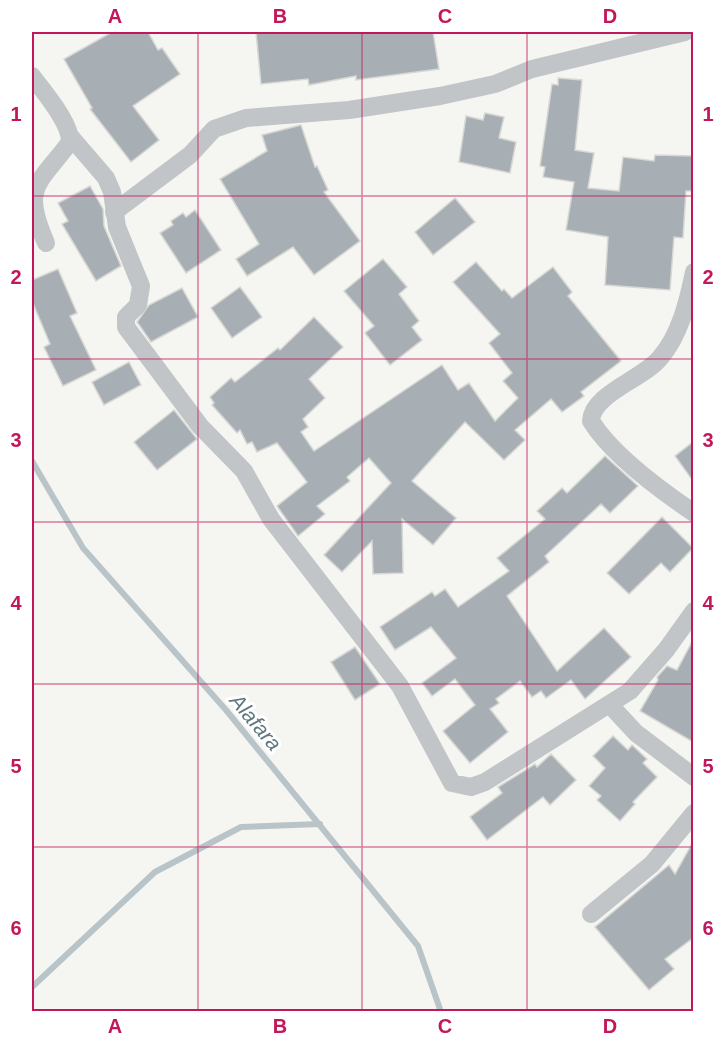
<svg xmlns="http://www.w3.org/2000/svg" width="725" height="1043" font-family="Helvetica,sans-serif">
<rect width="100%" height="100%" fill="#f5f5f2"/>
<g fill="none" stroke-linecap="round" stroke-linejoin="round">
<g stroke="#b8c4c8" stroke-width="6">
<path d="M32,461L83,548L226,710L418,946L441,1012"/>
<path d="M32,987L155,872L241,827L320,824"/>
</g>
</g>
<g fill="#a7afb5" stroke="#d7d7d4" stroke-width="1.5">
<path d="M112,32H148L158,50L162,48L180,74L133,106L159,140L131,162L90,109L92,108L64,59Z"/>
<path d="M256,32H433L439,69L356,80V76L309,85L308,79L261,84Z"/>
<path d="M558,78L582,80L575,150L594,153L588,188L619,191L623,157L654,161L655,155L693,156V191H686L683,238L674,237L670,290L605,285L608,237L566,230L574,182L543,177L545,167L540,166L552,84L558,85Z"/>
<path d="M485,113L504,117L499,138L516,142L510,173L459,162L466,116L483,120Z"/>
<path d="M301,125L315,167L317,166L328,190L324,192L360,241L314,275L293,247L247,276L236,259L259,244L220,179L267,151L262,135Z"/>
<path d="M90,186L103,209L104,226L121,266L96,281L62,224L68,221L58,203Z"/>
<path d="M455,198L475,222L433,255L415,232Z"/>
<path d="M195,210L221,250L186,273L160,233L173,225L171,221L183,213L186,217Z"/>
<path d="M383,259L407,287L399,294L419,321L412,327L422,340L390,365L365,333L374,326L344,291Z"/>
<path d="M476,262L502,291L504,289L512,298L553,267L572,292L568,296L621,361L581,392L584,396L562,412L551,399L515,430L525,440L504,460L465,422L412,481L456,518L433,545L402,519L403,573L373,574L372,541L342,572L324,555L391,483L369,458L347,477L350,481L317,506L325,514L298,536L277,506L307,482L277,443L257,452L252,442L247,444L240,430L237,433L212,405L214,403L210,397L231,378L235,382L278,348L280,350L314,317L343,347L309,379L325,398L303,419L308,427L301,432L314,451L442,365L458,390L469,383L495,421L518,398L503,381L512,373L489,343L500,334L453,282Z"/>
<path d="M58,269L77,313L70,316L96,370L63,386L44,347L50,344L32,301V280Z"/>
<path d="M240,287L262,317L232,338L211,308Z"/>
<path d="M182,288L198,317L151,342L137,322L149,305Z"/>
<path d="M129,362L141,385L104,405L92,382Z"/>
<path d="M174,410L197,439L157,470L134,442Z"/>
<path d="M693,442V481L675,456Z"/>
<path d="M605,456L638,486L610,513L601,504L545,556L549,562L507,596L557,671L604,628L631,657L585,699L571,680L546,698L541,691L532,697L520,681L496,699L499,703L490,709L508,732L470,763L443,731L475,705L455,679L432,696L422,683L456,658L431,627L395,650L380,627L432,592L435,596L445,589L458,607L509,571L497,558L545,519L537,511L562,488L567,493Z"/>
<path d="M662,517L693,548L670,572L661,563L629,594L607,573Z"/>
<path d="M693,640V742L640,711L658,680L657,677L667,666L677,670Z"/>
<path d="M355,647L380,684L355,700L331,662Z"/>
<path d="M613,736L628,750L632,745L647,759L643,763L657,777L633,802L635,804L620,821L597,800L601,796L589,786L605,768L593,756Z"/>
<path d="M551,754L576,780L550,805L543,797L487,840L470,817L502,793L498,787L535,764L537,767Z"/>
<path d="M693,842V938L665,959L674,969L649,990L595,927L669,865L675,874Z"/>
</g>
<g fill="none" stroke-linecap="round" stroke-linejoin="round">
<g stroke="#c1c5c8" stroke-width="18">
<path d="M32,76C43,91 71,123 70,142C38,185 21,186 46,243"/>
<path d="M70,136L106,178L112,192L117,227L141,286L138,305L126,317V327L200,426L244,471L271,519L400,686L452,783L471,787L485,782L630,691L666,650L694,611"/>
<path d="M114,212L190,155L214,129L246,118L349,110L440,96L495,84L532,69L685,32"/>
<path d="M694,272C688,301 680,335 660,358C643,379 592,394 591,421C612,455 660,490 694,513"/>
<path d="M610,705L636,733L694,777"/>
<path d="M591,914L652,864L694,813"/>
</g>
</g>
<path fill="none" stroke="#c2185b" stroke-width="1.5" stroke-opacity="0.55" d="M198,32V1012M362,32V1012M527,32V1012M32,196H694M32,359H694M32,522H694M32,684H694M32,847H694"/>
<g text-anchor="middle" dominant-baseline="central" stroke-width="6" stroke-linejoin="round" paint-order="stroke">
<g font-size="21" font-style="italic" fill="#60777f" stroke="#fff">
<text transform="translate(256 722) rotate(50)">Alafara</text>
</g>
</g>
<rect width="725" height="1043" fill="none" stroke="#ffffff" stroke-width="66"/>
<rect x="33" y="33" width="659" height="977" fill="none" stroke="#c2185b" stroke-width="2"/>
<g font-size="20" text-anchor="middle" font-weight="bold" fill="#c2185b">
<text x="115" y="23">A</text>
<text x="280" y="23">B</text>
<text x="445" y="23">C</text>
<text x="610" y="23">D</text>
<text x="16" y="121">1</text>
<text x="708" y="121">1</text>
<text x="16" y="284">2</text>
<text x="708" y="284">2</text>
<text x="16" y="447">3</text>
<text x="708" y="447">3</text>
<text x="16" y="610">4</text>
<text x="708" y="610">4</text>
<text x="16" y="773">5</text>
<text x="708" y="773">5</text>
<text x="16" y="935">6</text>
<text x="708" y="935">6</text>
<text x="115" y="1033">A</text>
<text x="280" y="1033">B</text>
<text x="445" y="1033">C</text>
<text x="610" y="1033">D</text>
</g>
</svg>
